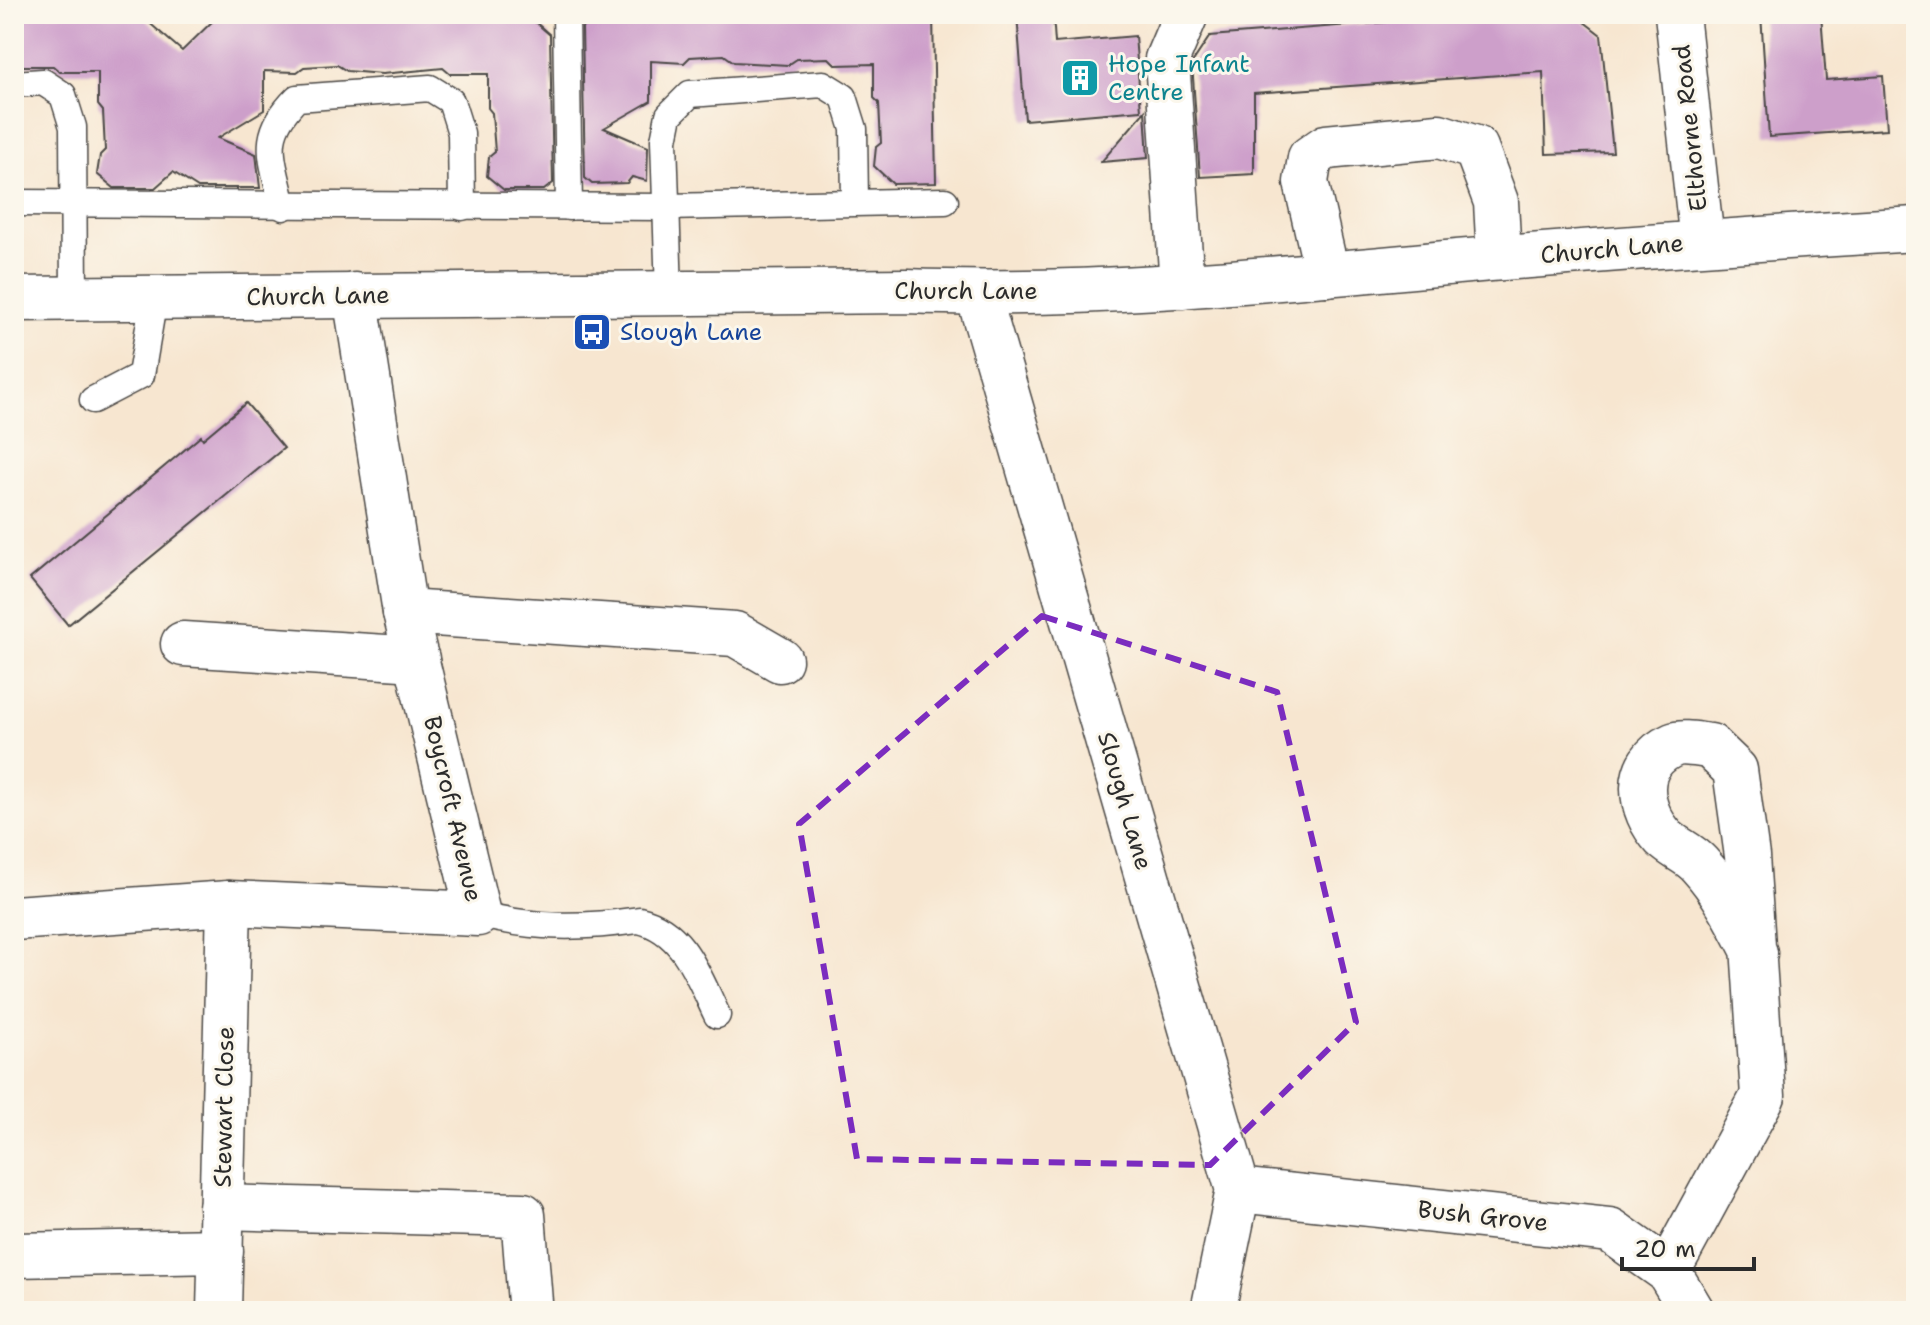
<svg xmlns="http://www.w3.org/2000/svg" width="1930" height="1325" font-family="'Shantell Sans',sans-serif">
<rect width="100%" height="100%" fill="#fbf7ec"/>
<filter id="ink" filterUnits="userSpaceOnUse"><feTurbulence type="fractalNoise" baseFrequency=".0125" numOctaves="2"/><feDisplacementMap in="SourceGraphic" scale="16" xChannelSelector="R" yChannelSelector="G"/><feConvolveMatrix kernelMatrix="1 2 1 2 8 2 1 2 1" color-interpolation-filters="sRGB"/></filter>
<filter id="wash" filterUnits="userSpaceOnUse"><feTurbulence type="fractalNoise" baseFrequency=".006" numOctaves="4" result="noise"/><feDisplacementMap in="SourceGraphic" scale="32" xChannelSelector="R" yChannelSelector="G"/><feGaussianBlur stdDeviation="1.8" result="paint"/><feColorMatrix in="noise" values="0 0 0 0 0 0 0 0 0 0 0 0 0 0 0 0 0 1.4 0 .05"/><feComposite in="paint" operator="in"/></filter>
<g filter="url(#wash)">
<rect width="100%" height="100%" fill="#f7e6d0"/>
<g id="blocks">
<g fill="#cd9fca">
<path d="M14,14H139L182,51L220,14H526L550,35L553,183L544,190H504L487,176L489,157L495,152L492,113L488,108V74H450L443,68L382,74L347,71L337,65L304,67L297,72L264,71V110L218,138L256,154L260,188H198L173,172L155,188H114L97,174L100,155L105,150L103,111L98,105V72H60L53,66H14Z"/>
<path d="M597,14H933L936,183L893,184L874,166L876,147L881,143L879,103L874,98V64L836,65L829,58L797,59L788,65L734,62L724,55L690,57L684,63L651,61V101L604,128L648,147L647,181L632,177L627,183L592,184L585,178L582,28Z"/>
<path d="M1017,14H1053L1055,43L1135,36L1141,110L1025,120Z"/>
<path d="M1490,14H1574L1601,35L1613,152L1546,154L1543,72L1254,93V174L1200,177L1192,63L1210,36Z"/>
<path d="M1761,14H1821L1826,80L1883,76L1887,129L1769,137Z"/>
<path d="M1145,111L1148,158L1101,162Z"/>
<path d="M246,403L284,448L68,625L30,579L201,436L203,439Z"/>
</g>
</g>
</g>
<g filter="url(#ink)">
<use href="#blocks" fill-opacity="0" stroke="#4a4744" stroke-width="2"/>
<g fill="none" stroke-linecap="round" stroke-linejoin="round">
<defs>
<g id="lane">
<path d="M566,14L569,207"/>
<path d="M14,84L43,82L63,95L73,127L74,298"/>
<path d="M14,203L666,207L945,201"/>
<path d="M283,207C273,158 258,137 297,98L430,88L451,101L461,133L462,207"/>
<path d="M669,293L664,140L669,115L690,94L823,84L844,97L854,129L855,202"/>
<path d="M93,400L141,375L154,298"/>
<path d="M478,914C533,929 583,928 639,920C684,930 699,978 717,1015"/>
</g>
<g id="street">
<path d="M1677,14L1702,242"/>
<path d="M1327,274L1306,182L1310,158L1326,147L1439,136L1476,148L1496,202L1499,258"/>
<path d="M1182,286L1167,59L1186,14"/>
<path d="M978,294L1238,1190L1213,1311"/>
<path d="M405,612L735,634L780,660"/>
<path d="M183,644L417,659"/>
<path d="M14,918L229,903L478,914L405,612L355,295"/>
<path d="M1238,1190L1610,1230L1668,1271L1692,1311"/>
<path d="M221,1207L523,1215L530,1302"/>
<path d="M14,1255L221,1251"/>
<path d="M1668,1271L1763,1096L1747,856L1735,770L1710,746C1699,745 1683,741 1673,745C1631,763 1638,810 1664,838C1674,848 1689,853 1699,864C1723,890 1739,922 1755,953"/>
<path d="M219,1311L229,903"/>
</g>
<path id="secondary" d="M14,299L907,291C1091,298 1274,279 1457,262C1610,249 1763,238 1916,229"/>
</defs>
<use href="#lane" stroke="#4a4744" stroke-width="29"/>
<use href="#street" stroke="#4a4744" stroke-width="47"/>
<use href="#secondary" stroke="#4a4744" stroke-width="47"/>
<use href="#lane" stroke="#fff" stroke-width="26"/>
<use href="#street" stroke="#fff" stroke-width="44"/>
<use href="#secondary" stroke="#fff" stroke-width="44"/>
</g>
</g>
<path fill="none" stroke="#7b2cbf" stroke-width="6" stroke-dasharray="16 10" stroke-linejoin="round" d="M1042,616L1277,692L1356,1022L1210,1165L857,1159L799,824Z"/>
<defs>
<symbol id="building-square" viewBox="-11 -11 22 22"><rect x="-9" y="-9" width="18" height="18" rx="4" fill="#0f9aa8" stroke="#fbf7ec"/><path d="M-4-6H4V6H1V3H-1V6H-4ZM-2.5-4.3h1.7v1.8h-1.7ZM.8-4.3h1.7v1.8H.8ZM-2.5-1h1.7V.8h-1.7ZM.8-1h1.7V.8H.8Z" fill="#fff"/></symbol>
<symbol id="bus-square" viewBox="-11 -11 22 22"><rect x="-9" y="-9" width="18" height="18" rx="4" fill="#1a4fb4" stroke="#fbf7ec"/><path d="M-5-6H5V4H4V6H2V4H-2V6H-4V4H-5ZM-3.5-4V0h7V-4ZM-3.5 1.2v1.5H-2V1.2ZM2 1.2v1.5H3.5V1.2Z" fill="#fff"/></symbol>
</defs>
<g fill-rule="evenodd">
<use href="#building-square" x="1058" y="56" width="44" height="44"/>
<use href="#bus-square" x="570" y="310" width="44" height="44"/>
</g>
<g text-anchor="middle" dominant-baseline="central" stroke-width="6" stroke-linejoin="round" paint-order="stroke">
<g font-size="24" fill="#0d838f" stroke="#fbf7ec" text-anchor="start">
<text x="1108" y="64">Hope Infant<tspan x="1108" dy="28">Centre</tspan></text>
</g>
<g font-size="24" fill="#2b2b2b" stroke="#fbf7ec">
<text transform="translate(1690 128) rotate(-96)">Elthorne Road</text>
<text transform="translate(1612 249) rotate(-5)">Church Lane</text>
<text x="966" y="291">Church Lane</text>
<text transform="translate(318 296) rotate(-1)">Church Lane</text>
<text transform="translate(1125 801) rotate(74)">Slough Lane</text>
<text transform="translate(453 809) rotate(77)">Boycroft Avenue</text>
<text transform="translate(224 1107) rotate(-89)">Stewart Close</text>
<text transform="translate(1483 1216) rotate(6)">Bush Grove</text>
</g>
<g font-size="24" fill="#164399" stroke="#fbf7ec" text-anchor="start">
<text x="620" y="332">Slough Lane</text>
</g>
</g>
<rect width="1930" height="1325" fill="none" stroke="#fbf7ec" stroke-width="48"/>
<path d="M1622 1257v12h132v-12" fill="none" stroke="#2b2b2b" stroke-width="4"/>
<text x="1634" y="1257" font-size="24" fill="#2b2b2b" stroke="#fbf7ec" stroke-width="6" paint-order="stroke">20 m</text>
</svg>
